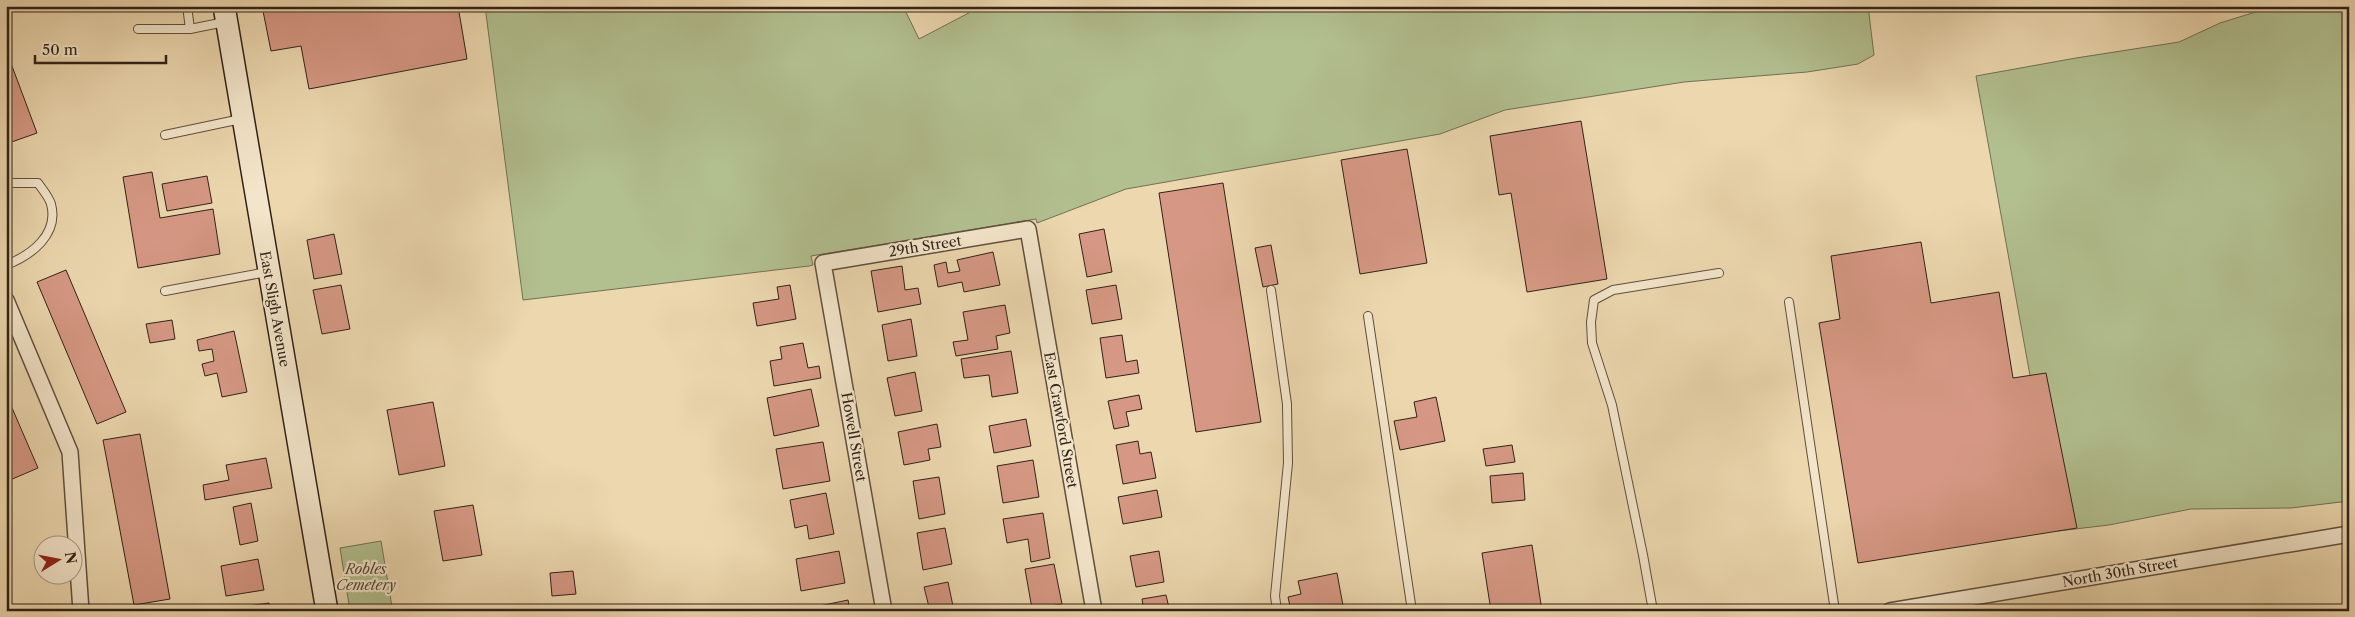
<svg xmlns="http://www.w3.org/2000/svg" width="2355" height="617" font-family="'Libre Caslon Text',serif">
<rect width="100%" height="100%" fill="#ecd7ae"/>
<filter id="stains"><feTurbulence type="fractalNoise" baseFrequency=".004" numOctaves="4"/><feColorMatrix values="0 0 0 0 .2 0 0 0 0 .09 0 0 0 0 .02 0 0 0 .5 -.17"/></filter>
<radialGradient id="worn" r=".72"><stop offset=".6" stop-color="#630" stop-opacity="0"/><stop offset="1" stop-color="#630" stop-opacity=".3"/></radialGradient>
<g fill="#b2bf8f" stroke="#727054">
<path d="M485,6H903L919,39L982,6H1868L1874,55L1858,64L1807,72L1684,82L1505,110L1440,134L1126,189L1037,223L1036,219L811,256L813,265L809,266L523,300Z"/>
<path d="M2275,6H2349V501L2291,508L2191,509L2109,525L2058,531L1976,76L2076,58L2179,42L2220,23Z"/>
<path d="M381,541L392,607L350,611L340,548Z"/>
</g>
<g fill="#d69884" stroke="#312218">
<path d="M262,6H458L467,59L309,89L301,46L271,51Z"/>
<path d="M6,50L37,133L6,144Z"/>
<path d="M1581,121L1607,279L1527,292L1511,193L1499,195L1490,136Z"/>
<path d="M1407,149L1427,263L1360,274L1341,160Z"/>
<path d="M152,172L160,218L213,209L220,254L138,268L123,177Z"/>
<path d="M207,176L212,203L167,211L162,184Z"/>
<path d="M1223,183L1261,422L1196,432L1159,193Z"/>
<path d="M1104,229L1112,272L1087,277L1079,234Z"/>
<path d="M334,234L342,274L314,279L307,240Z"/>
<path d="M1921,242L1931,303L1999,292L2013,378L2046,373L2077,528L1858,563L1819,323L1840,319L1831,256Z"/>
<path d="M1271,245L1278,284L1263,287L1255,248Z"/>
<path d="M993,252L1000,285L964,292L962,282L938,287L934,265L946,262L948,273L960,271L957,260Z"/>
<path d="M902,266L905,290L918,288L921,304L878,312L871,271Z"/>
<path d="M66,270L126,412L97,424L37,282Z"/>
<path d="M341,285L350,329L322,334L313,290Z"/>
<path d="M790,285L796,319L757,326L753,303L779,299L777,287Z"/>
<path d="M1116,285L1122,319L1092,324L1086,290Z"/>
<path d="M1005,305L1010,333L996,336L998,349L956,356L953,342L968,340L963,312Z"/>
<path d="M911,319L917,356L888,361L882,325Z"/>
<path d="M172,320L175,339L150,343L146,324Z"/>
<path d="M234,331L247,392L222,397L217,373L205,376L202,364L214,361L212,349L199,351L197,340Z"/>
<path d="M1122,335L1126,362L1137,360L1139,373L1106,378L1100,338Z"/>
<path d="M803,343L808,368L819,366L821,378L774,386L770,361L782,359L780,347Z"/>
<path d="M1011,351L1018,393L992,397L989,375L964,378L961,359Z"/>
<path d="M915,372L922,411L895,416L887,378Z"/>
<path d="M811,389L819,426L774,436L767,398Z"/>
<path d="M6,394L38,468L10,480L6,471Z"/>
<path d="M1139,395L1142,409L1126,412L1129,426L1114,429L1108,401Z"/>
<path d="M1436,397L1445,441L1400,450L1394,421L1417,417L1414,402Z"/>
<path d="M433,402L445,466L399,475L387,410Z"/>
<path d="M1026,419L1031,446L994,453L989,426Z"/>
<path d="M937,424L941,447L928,449L930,460L904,465L898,432Z"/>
<path d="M140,434L170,599L134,605L103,440Z"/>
<path d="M1138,441L1140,454L1151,452L1156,478L1123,484L1116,445Z"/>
<path d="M823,442L830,481L783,489L776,449Z"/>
<path d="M1512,445L1515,462L1486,466L1483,449Z"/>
<path d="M266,458L272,488L205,500L203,485L229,480L226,465Z"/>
<path d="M1033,460L1039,497L1003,503L997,466Z"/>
<path d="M1523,473L1525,500L1492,503L1490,476Z"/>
<path d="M939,477L945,514L919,519L913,481Z"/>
<path d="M1157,490L1162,517L1123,524L1118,497Z"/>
<path d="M826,493L834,534L809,539L807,525L795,528L790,500Z"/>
<path d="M251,503L258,541L240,545L233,507Z"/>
<path d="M473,505L482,555L443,561L434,511Z"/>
<path d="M1043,513L1050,558L1031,562L1028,539L1007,543L1003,519Z"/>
<path d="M945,528L952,564L923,570L917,533Z"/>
<path d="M1532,545L1542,611H1491L1482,553Z"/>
<path d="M839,551L845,583L801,591L796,559Z"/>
<path d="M1159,551L1164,582L1136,587L1130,556Z"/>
<path d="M258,559L264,590L226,596L221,566Z"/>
<path d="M1054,564L1062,604L1032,609L1025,569Z"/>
<path d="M573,571L576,594L552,596L550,573Z"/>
<path d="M1337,573L1344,611H1291L1288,597L1301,594L1298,581Z"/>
<path d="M948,582L954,611H930L924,587Z"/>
<path d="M1166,595L1169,608L1181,606L1182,611H1144L1142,599Z"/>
<path d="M848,600L850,611H805V609Z"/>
<path d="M269,603L270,611H241L240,607Z"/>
</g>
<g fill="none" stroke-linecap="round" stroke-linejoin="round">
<defs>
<g id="lane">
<path d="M187,6L190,29L225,22"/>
<path d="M138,29H190"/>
<path d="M165,135L241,119"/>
<path d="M6,183H38C42,189 49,197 51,204C59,234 32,255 6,265"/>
<path d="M1271,290L1287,404L1288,463L1275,596L1277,611"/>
<path d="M165,291L267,272"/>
<path d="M1789,302L1835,611"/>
<path d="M1368,316L1412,611"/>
<path d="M1653,611L1643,555L1612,405L1592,343L1591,322L1594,300L1613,290L1719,273"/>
</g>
<g id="street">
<path d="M6,300L70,452L81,611"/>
<path d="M884,611L823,263L1028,229L1094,611"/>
<path d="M1890,611L2349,534"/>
</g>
<path id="secondary" d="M224,6L327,611"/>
</defs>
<use href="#lane" stroke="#604f3e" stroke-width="10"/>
<use href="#street" stroke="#604f3e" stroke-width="18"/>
<use href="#secondary" stroke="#312218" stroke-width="24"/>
<use href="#lane" stroke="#f3e5ca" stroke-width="8"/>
<use href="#street" stroke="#f3e5ca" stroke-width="15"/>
<use href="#secondary" stroke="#f3e5ca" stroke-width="21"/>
</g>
<g text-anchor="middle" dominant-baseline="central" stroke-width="4.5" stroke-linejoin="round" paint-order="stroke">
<g font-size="14" fill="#312218" stroke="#f3e5ca">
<text transform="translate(925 246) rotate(-9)">29th Street</text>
<text transform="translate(275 309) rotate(80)">East Sligh Avenue</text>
<text transform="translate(1061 420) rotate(80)">East Crawford Street</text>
<text transform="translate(854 437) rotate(80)">Howell Street</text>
<text transform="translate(2120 572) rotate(-10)">North 30th Street</text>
</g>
<g font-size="14" font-style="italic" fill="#514936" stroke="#f3e5ca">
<text x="366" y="569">Robles<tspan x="366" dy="16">Cemetery</tspan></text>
</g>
</g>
<rect width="2355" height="617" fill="none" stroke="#ecd7ae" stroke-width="25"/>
<rect x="8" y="8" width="2340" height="602" fill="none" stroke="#312218" stroke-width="2.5"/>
<rect x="12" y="12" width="2330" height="592" fill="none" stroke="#312218"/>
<g transform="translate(58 560) rotate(80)"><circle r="24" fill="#f3e5ca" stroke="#a59783"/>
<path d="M0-4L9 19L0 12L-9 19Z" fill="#8f2418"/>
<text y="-8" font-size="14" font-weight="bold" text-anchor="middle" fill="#312218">N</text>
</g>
<path d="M35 55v8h131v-8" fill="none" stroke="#312218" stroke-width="2.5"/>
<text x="42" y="55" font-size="15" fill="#312218" stroke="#f3e5ca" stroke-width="4" paint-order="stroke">50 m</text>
<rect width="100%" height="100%" filter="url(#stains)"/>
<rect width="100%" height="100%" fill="url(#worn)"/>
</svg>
